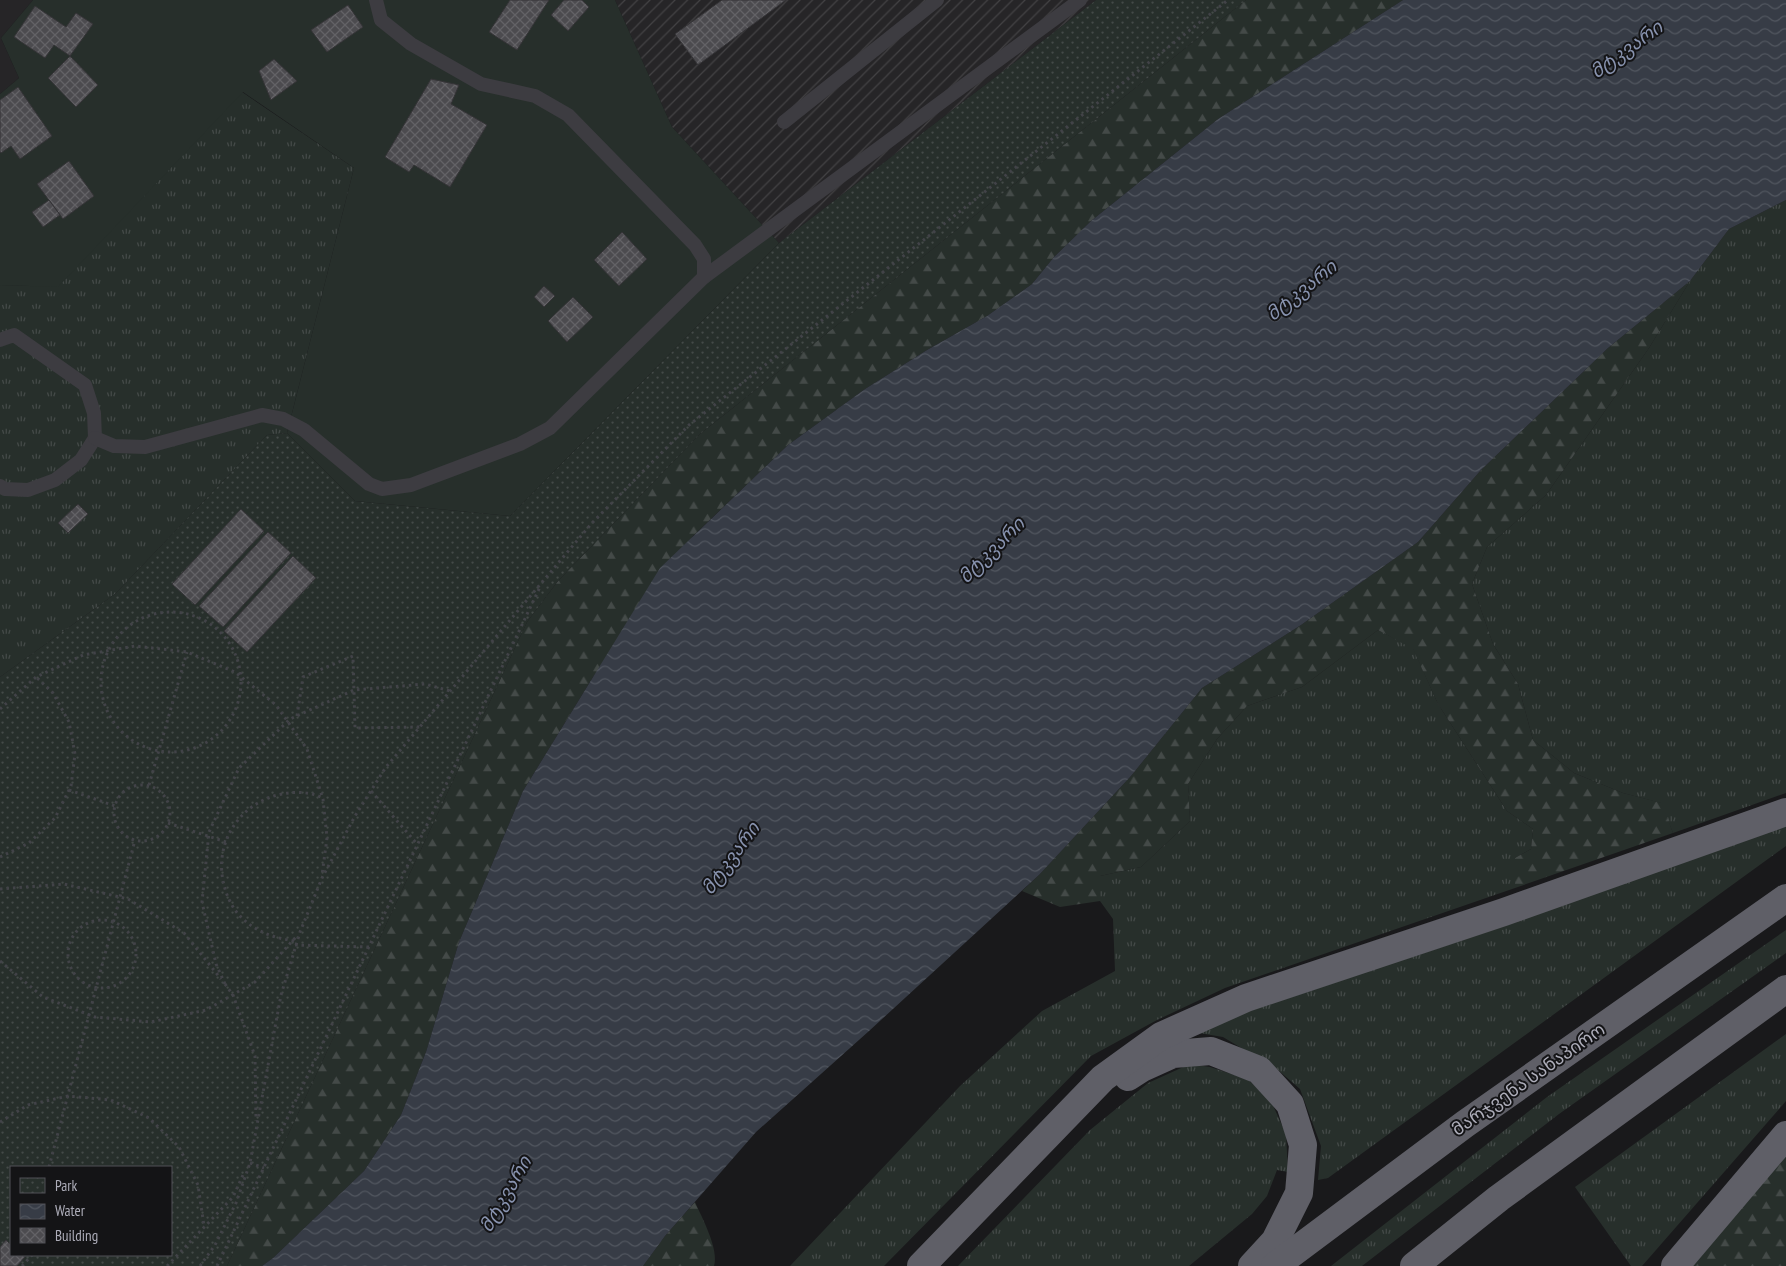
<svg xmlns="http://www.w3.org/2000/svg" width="1786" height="1266" font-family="'PT Sans Narrow','Noto Sans Georgian',sans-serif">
<defs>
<pattern id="industrial-furrows" width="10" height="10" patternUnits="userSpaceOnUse" patternTransform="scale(1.25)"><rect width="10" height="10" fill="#262527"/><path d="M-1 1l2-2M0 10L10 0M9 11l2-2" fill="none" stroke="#434244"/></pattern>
<pattern id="grass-tufts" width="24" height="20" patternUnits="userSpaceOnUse" patternTransform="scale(1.25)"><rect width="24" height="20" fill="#272f2b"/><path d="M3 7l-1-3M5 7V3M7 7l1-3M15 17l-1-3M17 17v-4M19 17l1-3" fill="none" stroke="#444a48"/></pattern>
<pattern id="forest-firs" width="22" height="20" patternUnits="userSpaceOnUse" patternTransform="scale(1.25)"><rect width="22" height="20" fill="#272f2b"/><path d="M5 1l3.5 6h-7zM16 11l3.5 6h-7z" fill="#444a48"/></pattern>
<pattern id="park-dots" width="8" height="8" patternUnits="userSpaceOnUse" patternTransform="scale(1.25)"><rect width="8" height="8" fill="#272f2b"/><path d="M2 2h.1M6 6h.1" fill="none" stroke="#444a48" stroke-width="1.8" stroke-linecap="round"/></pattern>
<pattern id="water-waves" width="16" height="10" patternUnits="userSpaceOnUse" patternTransform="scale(1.25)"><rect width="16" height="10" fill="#373c46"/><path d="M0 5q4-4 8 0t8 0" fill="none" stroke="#51565f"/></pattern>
<pattern id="building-cross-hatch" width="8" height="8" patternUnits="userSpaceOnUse" patternTransform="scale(1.25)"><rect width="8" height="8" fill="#4c4b4f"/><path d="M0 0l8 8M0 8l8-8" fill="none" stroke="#636266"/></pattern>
</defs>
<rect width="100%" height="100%" fill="#19191b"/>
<path fill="#262527" d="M0,0H33L1,38L19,78L0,94Z"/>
<path fill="url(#industrial-furrows)" d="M615,0H1096L779,243L672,127Z"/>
<g fill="url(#grass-tufts)">
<path d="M242,92L354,168L287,433L267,435L115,594L0,677V285L58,286Z"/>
<path d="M1786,200V793L1673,833L1661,803L1623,793L1574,773L1533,740L1518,684L1493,644L1472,584L1487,547L1546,495L1649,348L1690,281L1729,229Z"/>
<path d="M1378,630L1413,648L1438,704L1507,811L1533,829L1531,849L1515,858V888L1225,988L1157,1020L1091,1056L884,1266H790L960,1086L1042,1011L1115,971L1113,919L1100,901V876L1141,867L1190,821L1188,784L1217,739L1247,706L1302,687Z"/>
<path d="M1786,820V846L1328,1178L1318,1180L1321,1146L1300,1089L1278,1070L1223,1037L1199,1033L1198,1029Z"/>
<path d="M1786,930V953L1559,1114L1362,1266H1331L1547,1097Z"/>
<path d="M1786,1034V1101L1642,1266H1631L1575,1187Z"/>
<path d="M1190,1064L1210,1067L1247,1079L1270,1099L1286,1134L1288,1172L1277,1170L1267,1196L1252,1214L1189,1266H958L1090,1130L1148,1083Z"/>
</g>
<g fill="url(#forest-firs)">
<path d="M1246,0H1403L1218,119L1091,221L1054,257L1032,284L987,316L927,350L865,389L788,445L693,536L593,677L523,791L459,942L426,1052L401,1115L364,1171L273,1258L262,1266H227L527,622L558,581L700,434Z"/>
<path d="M1690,281L1649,348L1546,495L1487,547L1472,584L1493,644L1518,684L1533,740L1574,773L1623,793L1662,803L1673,833L1515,888V858L1531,849L1533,829L1507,811L1438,704L1413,649L1378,630L1302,687L1247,706L1217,739L1188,784L1190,821L1141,867L1100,876V901L1060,907L1022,891L1039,875L1131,776L1202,688L1301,625L1418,542L1481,470L1608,348Z"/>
<path d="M1786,1149V1266H1690Z"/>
<path d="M695,1202C702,1218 719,1249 714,1266H643L665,1236Z"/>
</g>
<path fill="url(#park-dots)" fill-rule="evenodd" d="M1096,0H1246L700,434L558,581L527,622L227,1266H0V677L115,594L267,435L287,433L355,501L510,516L779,243ZM11,1167H171V1255H11Z"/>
<path fill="#272f2b" d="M33,0H615L672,127L779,243L510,516L355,501L287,433L354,168L243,92L58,287L0,285V94L19,78L1,38Z"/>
<path fill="url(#water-waves)" d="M1403,0H1786V200L1729,229L1690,281L1608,348L1481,470L1418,542L1301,625L1202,688L1131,776L1039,875L869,1031L756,1132L665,1236L643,1266H262L273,1258L364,1171L401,1115L426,1052L459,942L523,791L660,568L788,445L865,389L927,350L987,316L1032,284L1054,257L1091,221L1218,119Z"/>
<g fill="url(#building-cross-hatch)" stroke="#343336">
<path d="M510,0H549L517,50L489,32Z"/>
<path d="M564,0H582L589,7L568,31L551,15Z"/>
<path d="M722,0H786L698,65L675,34Z"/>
<path d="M348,5L363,27L327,52L311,30Z"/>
<path d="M35,6L66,27L76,13L93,24L70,56L54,45L45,58L14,37Z"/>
<path d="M70,56L98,85L76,107L48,78Z"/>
<path d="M274,59L297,81L271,100L259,71Z"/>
<path d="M431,79L459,85L451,104L487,125L450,187L414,165L409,172L385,157Z"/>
<path d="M18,87L52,136L20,159L11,146L1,153L0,152V100Z"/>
<path d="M69,161L94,196L63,219L37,184Z"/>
<path d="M49,200L60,215L43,227L32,212Z"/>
<path d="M622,232L647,259L619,286L594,260Z"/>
<path d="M544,286L555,296L544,307L534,297Z"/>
<path d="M573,297L593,317L567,342L548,321Z"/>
<path d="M78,504L88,514L68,533L58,523Z"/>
<path d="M241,509L264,531L195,605L172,584Z"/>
<path d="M268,532L291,553L223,627L199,606Z"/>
<path d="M293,556L316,578L247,652L224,631Z"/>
<path d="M6,1240L11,1245V1255H22L25,1257L17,1266H0V1247Z"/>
</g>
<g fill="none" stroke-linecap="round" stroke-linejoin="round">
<g stroke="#424348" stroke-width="3" stroke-dasharray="2.5 4" stroke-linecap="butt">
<circle cx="171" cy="682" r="70"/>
<path d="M0,709L36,677L83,655L135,646L187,652L235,672L276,705L307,749L323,799L327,838L322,875"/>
<path d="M297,716L303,677L353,656L355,728L420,727"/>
<circle cx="142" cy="813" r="28"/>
<path d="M149,785L187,652"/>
<path d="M69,790L115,806"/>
<path d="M371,791L418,845"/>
<path d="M168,823L226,842"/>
<path d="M0,857L29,843L55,818L71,786L75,754L69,722L53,693L36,677"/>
<path d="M0,889L64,884L128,899L184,933L221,979"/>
<circle cx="102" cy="954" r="34"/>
<path d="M294,941C275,938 256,932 242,918C233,910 227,897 224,885C213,843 240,802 282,794C296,791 311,792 323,798"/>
<path d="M295,945L369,947"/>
<path d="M0,961L43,997L95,1017L151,1022L206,1010L255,982L296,937"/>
<path d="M225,984L216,964L202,902L209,832L239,768L290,719L354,690L425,684L450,691"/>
<path d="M225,984L233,995L255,1056L256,1121"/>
<path d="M0,1122L28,1105L68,1096L111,1100L149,1118L179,1147L198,1185L204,1226"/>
<path d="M250,1163L264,1168"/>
<path d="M49,1167L135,840"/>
<path d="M22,1266L32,1255"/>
<path d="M167,1266L233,1197L243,1175"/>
<path d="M200,1266L215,1245L236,1203L250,1163L281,995L300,932L322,878L355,816L386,767L592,523L689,425L1228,0"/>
<path d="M217,1266L540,587"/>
</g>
<g stroke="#3d3c41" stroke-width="14">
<path d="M784,122L937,0"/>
<path d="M704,277L1080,0"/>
<path d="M0,340L14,335L85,385L94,413L95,438L81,460L55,480L28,490L5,489L0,486"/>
<path d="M95,438L114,446L145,447L262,415L283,419L304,430L369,484L382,489L411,485L520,444L550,428L704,277V259L695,245L568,115L535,96L481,84L411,44L381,20L376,0"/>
</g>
<g stroke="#5f5f67" stroke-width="28">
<path d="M1128,1077L1142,1068L1173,1054L1211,1051L1259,1070L1290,1104L1303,1145L1299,1193L1275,1241L1252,1266"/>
<path d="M921,1266L1103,1078L1161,1036L1246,998L1504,912L1786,812"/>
<path d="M1275,1266L1465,1124L1786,898"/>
<path d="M1414,1266L1499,1198L1786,989"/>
<path d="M1675,1266L1786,1135"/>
</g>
</g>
<g text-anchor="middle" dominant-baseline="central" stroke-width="4" stroke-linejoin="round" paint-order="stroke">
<g font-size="18" fill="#adadb9" stroke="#141416">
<text transform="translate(1528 1079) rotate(-35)">მარჯვენა სანაპირო</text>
</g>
<g font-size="19" font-style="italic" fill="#8893af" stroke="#141416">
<text transform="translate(1626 49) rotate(-36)">მტკვარი</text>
<text transform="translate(1301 290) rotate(-39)">მტკვარი</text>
<text transform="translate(991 550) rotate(-45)">მტკვარი</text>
<text transform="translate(730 858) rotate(-54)">მტკვარი</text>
<text transform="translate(505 1194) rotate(-60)">მტკვარი</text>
</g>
</g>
<rect x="10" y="1166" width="162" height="90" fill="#141416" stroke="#515157"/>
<rect x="20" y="1178" width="25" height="15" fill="url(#park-dots)" stroke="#515157"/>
<text x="55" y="1191" font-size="15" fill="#adadb9">Park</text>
<rect x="20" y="1204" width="25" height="15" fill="url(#water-waves)" stroke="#515157"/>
<text x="55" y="1216" font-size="15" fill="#adadb9">Water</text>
<rect x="20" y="1228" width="25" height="15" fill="url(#building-cross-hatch)" stroke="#515157"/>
<text x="55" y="1241" font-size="15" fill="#adadb9">Building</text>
</svg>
